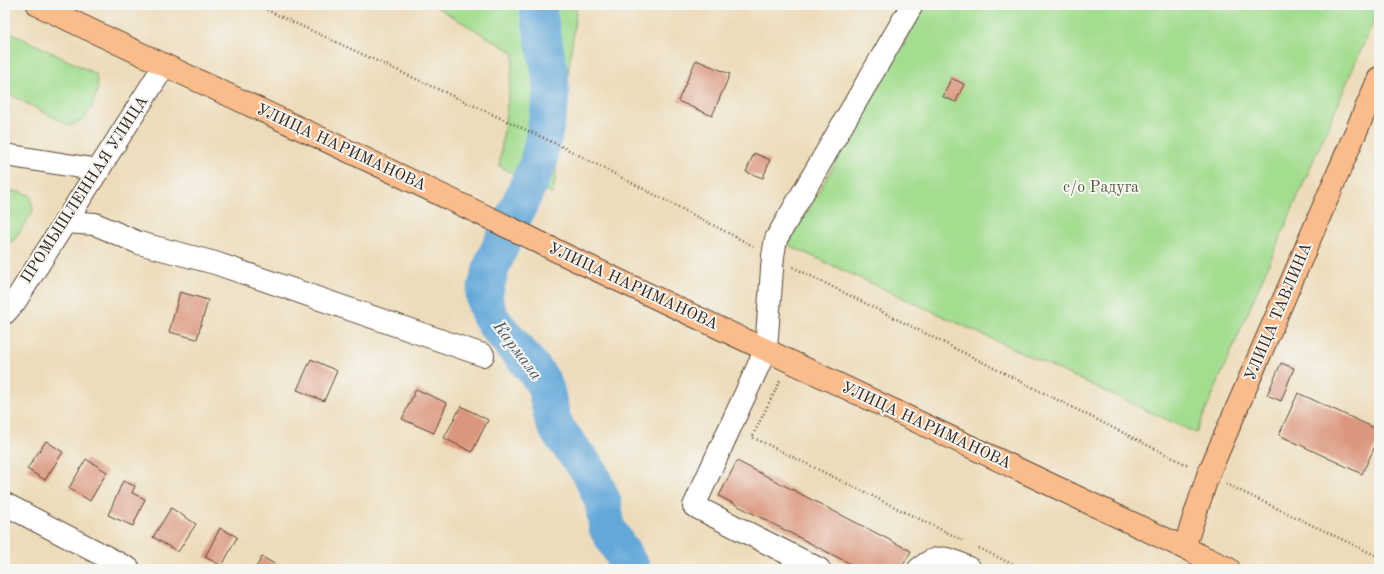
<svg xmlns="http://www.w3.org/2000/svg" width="1384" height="574" font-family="'Old Standard TT',serif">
<rect width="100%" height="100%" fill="#f6f6f2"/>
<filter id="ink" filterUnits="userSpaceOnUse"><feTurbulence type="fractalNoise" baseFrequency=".025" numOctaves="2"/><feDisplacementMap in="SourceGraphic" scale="8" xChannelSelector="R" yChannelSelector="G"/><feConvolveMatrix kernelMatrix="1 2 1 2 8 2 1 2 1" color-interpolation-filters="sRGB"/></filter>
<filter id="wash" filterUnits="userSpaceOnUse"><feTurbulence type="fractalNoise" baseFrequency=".012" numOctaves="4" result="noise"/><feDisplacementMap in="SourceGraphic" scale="16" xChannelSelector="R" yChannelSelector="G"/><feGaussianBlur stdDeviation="0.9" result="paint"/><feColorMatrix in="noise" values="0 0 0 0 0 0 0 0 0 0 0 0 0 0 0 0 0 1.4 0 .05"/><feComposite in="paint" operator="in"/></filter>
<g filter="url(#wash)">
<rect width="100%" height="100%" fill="#eddcba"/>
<g fill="#a3dd8f" stroke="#6f8456">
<path d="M433,5H577L553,194L499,166L514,53Z"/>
<path d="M926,5H1379V8L1196,433L788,245Z"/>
<path d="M5,30L96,74L98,88L92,106L84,119L70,126L5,92Z"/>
<path d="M11,191L22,192L31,196L33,211L14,240L5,245V200Z"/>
</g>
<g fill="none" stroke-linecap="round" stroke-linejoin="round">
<path stroke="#64a8d9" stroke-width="37" d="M537,5L550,74L551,92L550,105L538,163L492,265L484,295L485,302L489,314L495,324L535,371L542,381L546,390L553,421L559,432L589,471L603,502L607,528L632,569"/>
</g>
<g id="blocks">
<g fill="#db977e">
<path d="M696,60L730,74L712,116L678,101Z"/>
<path d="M951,78L964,84L956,102L943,97Z"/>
<path d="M754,153L770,160L763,178L746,172Z"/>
<path d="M180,292L208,300L197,339L169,332Z"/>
<path d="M311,359L337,371L324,401L297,390Z"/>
<path d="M1281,363L1294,368L1281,401L1267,395Z"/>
<path d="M416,389L447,403L434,433L402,419Z"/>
<path d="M1298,393L1379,430V438L1362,474L1279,435Z"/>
<path d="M461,406L488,420L472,452L444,438Z"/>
<path d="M46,441L63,452L45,480L27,469Z"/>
<path d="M86,459L107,472L90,501L69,488Z"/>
<path d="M737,461L911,551L901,569H860L719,496Z"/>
<path d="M123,481L135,486L132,493L145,499L133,526L108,515Z"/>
<path d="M171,508L196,524L178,552L153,537Z"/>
<path d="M220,528L237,537L222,566L205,557Z"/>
<path d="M262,557L284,569H255Z"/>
</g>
</g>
</g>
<g filter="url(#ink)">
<use href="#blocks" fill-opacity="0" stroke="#564535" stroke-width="1"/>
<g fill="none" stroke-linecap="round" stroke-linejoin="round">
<defs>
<g id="minor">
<path d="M5,155L99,170"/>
<path d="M65,222L95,224L139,243L215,263L483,355"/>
<path d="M5,313L14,303L164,66"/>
<path d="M5,504L129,569"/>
<path d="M819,569L694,506L766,349L773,256L776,239L912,5"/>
<path d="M919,569C938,552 950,558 970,569"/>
</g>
<g id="major">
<path d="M38,5C212,89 390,168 563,254L1229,569"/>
<path d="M1184,548L1208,475L1379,78"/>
</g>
</defs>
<use href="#minor" stroke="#564535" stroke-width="24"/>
<use href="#major" stroke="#564535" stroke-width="24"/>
<g stroke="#564535" stroke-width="2.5" stroke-dasharray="1 3" stroke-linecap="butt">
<path d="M256,5L563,147L753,246"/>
<path d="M793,267L1189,466"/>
<path d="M780,381L752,437L962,540"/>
<path d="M1226,484L1379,557"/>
<path d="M979,548L1022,569"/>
</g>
<use href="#minor" stroke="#fff" stroke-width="22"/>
<use href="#major" stroke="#fabc8b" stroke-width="22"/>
</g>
</g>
<g text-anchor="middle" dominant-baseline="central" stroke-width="4" stroke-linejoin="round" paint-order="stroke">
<g font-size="16" fill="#3b2a1e" stroke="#f6f6f2">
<text transform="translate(341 148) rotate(25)">УЛИЦА НАРИМАНОВА</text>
<text transform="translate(85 190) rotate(-57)">ПРОМЫШЛЕННАЯ УЛИЦА</text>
<text transform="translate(633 287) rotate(25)">УЛИЦА НАРИМАНОВА</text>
<text transform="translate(1279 312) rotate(-67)">УЛИЦА ТАВЛИНА</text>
<text transform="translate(926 426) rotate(25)">УЛИЦА НАРИМАНОВА</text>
</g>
<g font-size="16" fill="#55573a" stroke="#f6f6f2">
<text x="1101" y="188">с/о Радуга</text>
</g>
<g font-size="17" font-style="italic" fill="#49565f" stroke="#f6f6f2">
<text transform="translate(517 351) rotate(53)">Кармала</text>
</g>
</g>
<rect width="1384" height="574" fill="none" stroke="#f6f6f2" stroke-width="20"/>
</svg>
